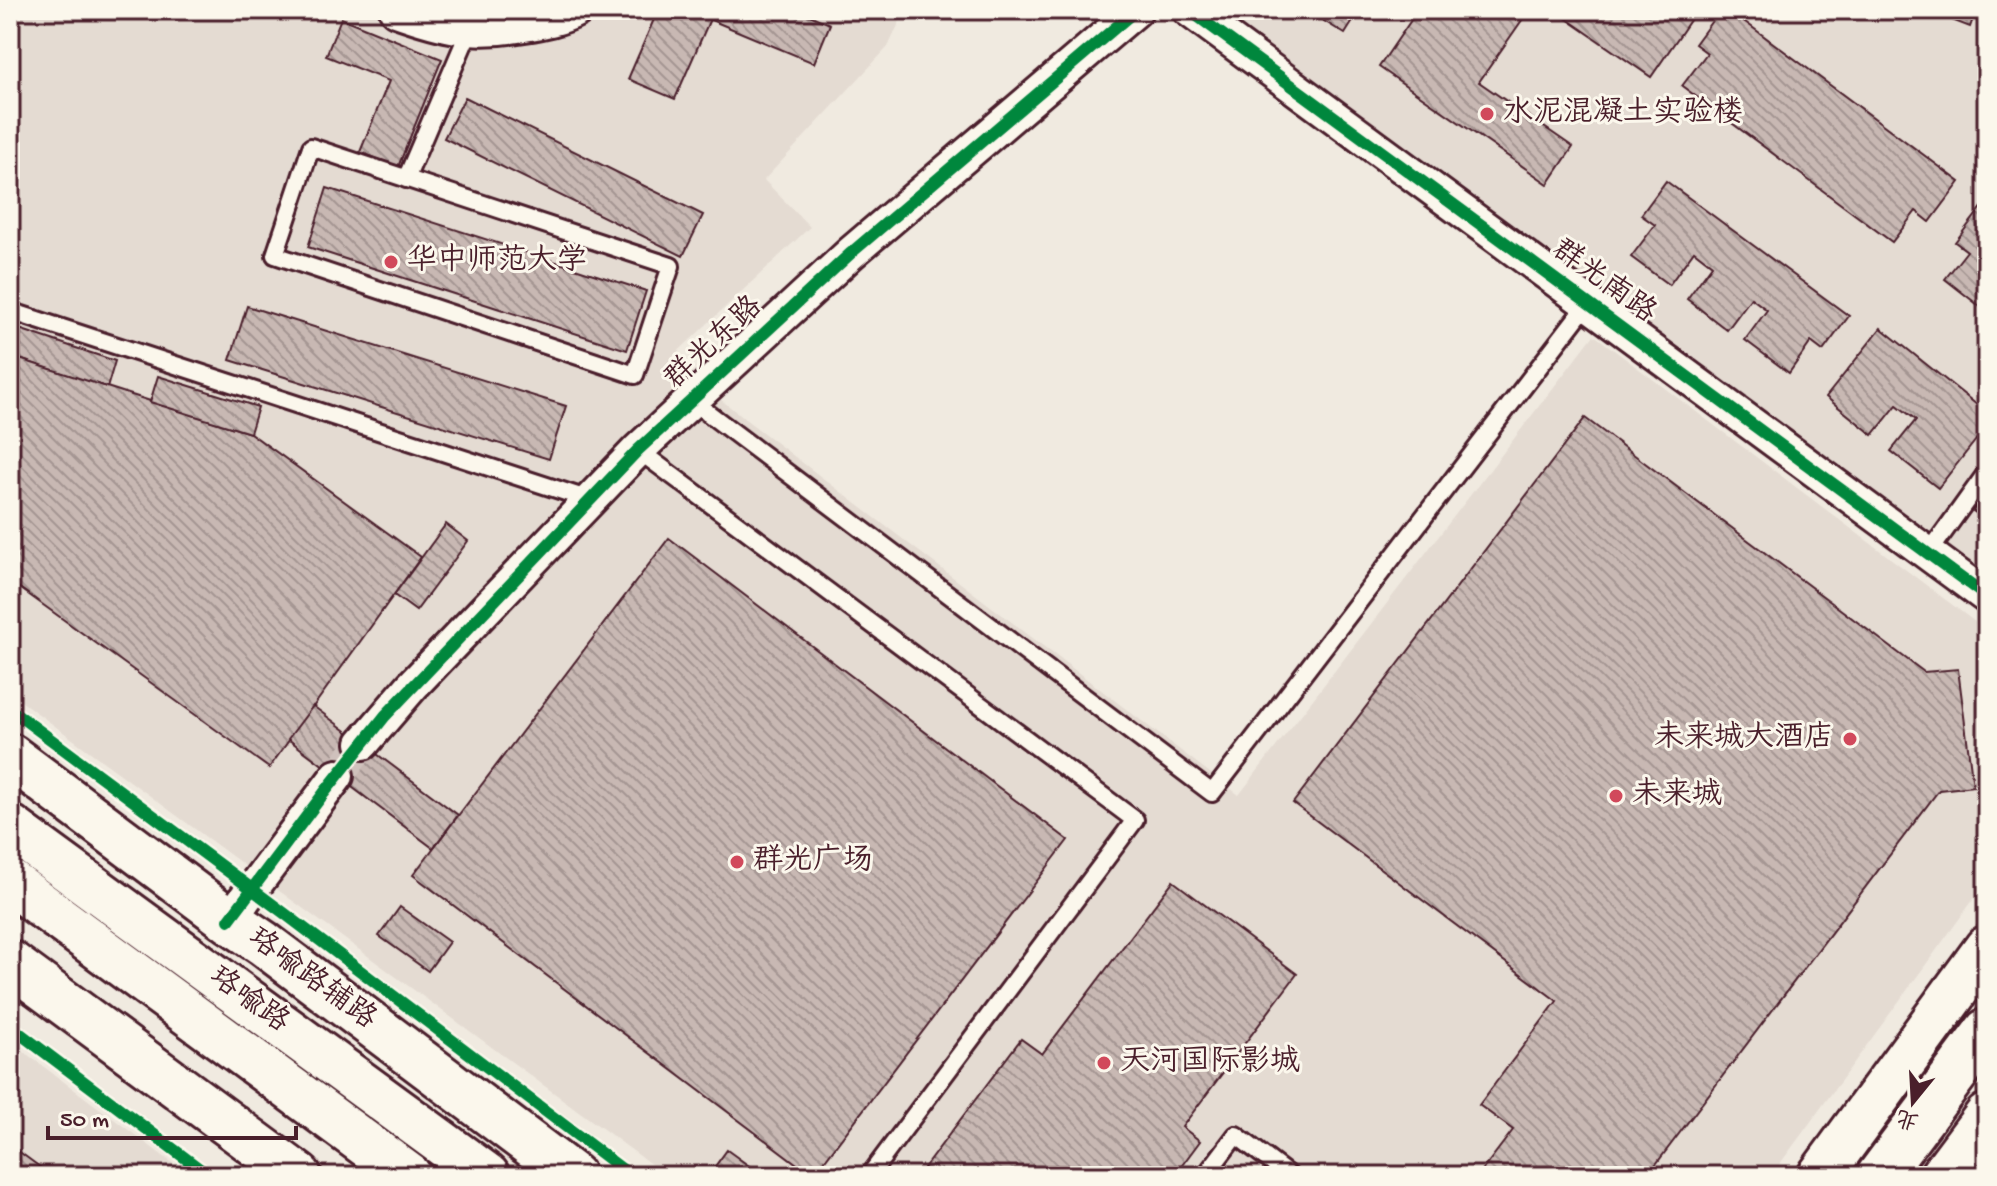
<svg xmlns="http://www.w3.org/2000/svg" width="1997" height="1186" font-family="'Gochi Hand','LXGW WenKai TC',sans-serif">
<defs>
<pattern id="building-back-hatch" width="6" height="6" patternUnits="userSpaceOnUse" patternTransform="scale(2)"><rect width="6" height="6" fill="#c8b8b3"/><path d="M-1 5l2 2M0 0l6 6M5-1l2 2" fill="none" stroke="#a49592"/></pattern>
</defs>
<rect width="100%" height="100%" fill="#f0eae0"/>
<filter id="ink" filterUnits="userSpaceOnUse"><feTurbulence type="fractalNoise" baseFrequency=".0125" numOctaves="2"/><feDisplacementMap in="SourceGraphic" scale="16" xChannelSelector="R" yChannelSelector="G"/><feConvolveMatrix kernelMatrix="1 2 1 2 8 2 1 2 1" color-interpolation-filters="sRGB"/></filter>
<g filter="url(#ink)">
<g fill="#e4dbd2">
<path d="M10,10H905L888,47L764,180L810,227L670,359L745,419L1239,795L1594,335L1987,631V881L1771,1176H667L10,693Z"/>
<path d="M1219,10H1987V574L1928,532Z"/>
<path d="M20,1049L190,1176H10V1063Z"/>
</g>
<g fill="url(#building-back-hatch)" stroke="#4a1f2b" stroke-width="2">
<path d="M658,10H687L710,19L675,99L628,79Z"/>
<path d="M687,10H798L830,24L814,63Z"/>
<path d="M1306,10H1360L1345,34Z"/>
<path d="M1418,10H1529L1479,82L1573,147L1548,184L1379,67Z"/>
<path d="M1554,10H1697L1651,77Z"/>
<path d="M1720,10H1729L1960,182L1930,222L1916,211L1892,242L1682,86L1707,53L1695,44Z"/>
<path d="M1926,10H1976L1970,27Z"/>
<path d="M341,18L442,59L398,167L360,152L389,81L326,56Z"/>
<path d="M465,97L703,215L683,256L444,138Z"/>
<path d="M1666,181L1849,316L1823,351L1811,342L1789,373L1745,340L1767,310L1751,298L1727,330L1687,299L1712,265L1694,251L1669,285L1631,257L1655,225L1641,215Z"/>
<path d="M327,188L646,291L627,350L308,247Z"/>
<path d="M1987,201V312L1945,279L1967,251L1955,242Z"/>
<path d="M247,306L566,406L549,459L230,360Z"/>
<path d="M10,326L115,361L107,388L10,356Z"/>
<path d="M1881,328L1987,413V426L1938,488L1891,451L1916,420L1897,405L1873,435L1826,397Z"/>
<path d="M10,356L250,433L421,557L269,768L10,581Z"/>
<path d="M158,376L258,407L250,433L150,402Z"/>
<path d="M1585,418L1924,672L1958,669L1973,786L1939,790L1647,1176H1478L1513,1130L1479,1105L1557,1001L1293,803Z"/>
<path d="M1987,492V521L1973,511Z"/>
<path d="M446,524L468,541L416,611L394,595Z"/>
<path d="M669,538L1068,840L813,1176L413,875Z"/>
<path d="M313,706L458,815L433,848L288,739Z"/>
<path d="M1173,881L1297,974L1182,1127L1200,1141L1174,1176H918L1021,1039L1042,1054Z"/>
<path d="M400,907L449,942L428,971L379,936Z"/>
<path d="M10,1145L52,1176H10Z"/>
<path d="M727,1150L763,1176H708Z"/>
</g>
<g fill="none" stroke-linecap="round" stroke-linejoin="round">
<path stroke="#cfc1bc" stroke-width="32" stroke-dasharray="32 16" stroke-linecap="butt" d="M337,776L363,743"/>
<defs>
<g id="service">
<path d="M311,147L671,266L635,375L275,255Z"/>
<path d="M406,179L470,29"/>
<path d="M10,311L590,500"/>
<path d="M692,401L1212,793L1588,303"/>
<path d="M638,450L1135,820L869,1176"/>
<path d="M1928,554L1987,472"/>
<path d="M1205,1176L1236,1135L1290,1176"/>
</g>
<g id="minor">
<path d="M396,10C444,27 473,34 524,25C543,22 560,19 577,10"/>
<path d="M1189,10L1987,597"/>
<path d="M363,743L412,686L638,450L851,253L1136,10"/>
<path d="M229,920L337,776"/>
</g>
<g id="primary">
<path d="M10,756L229,920L263,943L573,1176"/>
<path d="M10,963L299,1176"/>
<path d="M1820,1176L1987,948"/>
</g>
<g id="trunk">
<path d="M10,827L487,1176"/>
<path d="M10,882L409,1176"/>
<path d="M1879,1176L1987,1031"/>
<path d="M1942,1176L1987,1116"/>
</g>
</defs>
<use href="#service" stroke="#4a1f2b" stroke-width="22"/>
<use href="#minor" stroke="#4a1f2b" stroke-width="38"/>
<use href="#primary" stroke="#4a1f2b" stroke-width="50"/>
<use href="#trunk" stroke="#4a1f2b" stroke-width="50"/>
<use href="#service" stroke="#fbf7ec" stroke-width="16"/>
<use href="#minor" stroke="#fbf7ec" stroke-width="32"/>
<use href="#primary" stroke="#fbf7ec" stroke-width="44"/>
<use href="#trunk" stroke="#fbf7ec" stroke-width="44"/>
<defs>
<g id="cycleway">
<path d="M1189,10L1987,597"/>
<path d="M10,709L284,913L631,1176"/>
<path d="M229,920L324,793L385,716L638,450L851,253L1136,10"/>
<path d="M10,1026L209,1176"/>
</g>
</defs>
<use href="#cycleway" stroke="#fbf7ec" stroke-width="17"/>
<use href="#cycleway" stroke="#00873e" stroke-width="12"/>
</g>
</g>
<g fill="#d1495b" stroke="#fbf7ec" stroke-width="3">
<circle cx="1487" cy="114" r="8"/>
<circle cx="391" cy="262" r="8"/>
<circle cx="1850" cy="739" r="8"/>
<circle cx="1616" cy="796" r="8"/>
<circle cx="737" cy="862" r="8"/>
<circle cx="1104" cy="1063" r="8"/>
</g>
<g text-anchor="middle" dominant-baseline="central" stroke-width="6" stroke-linejoin="round" paint-order="stroke">
<g font-size="30" fill="#4a1f2b" stroke="#fbf7ec" text-anchor="start">
<text x="1503" y="114">水泥混凝土实验楼</text>
<text x="407" y="262">华中师范大学</text>
<text x="1834" y="739" text-anchor="end">未来城大酒店</text>
<text x="1632" y="796">未来城</text>
<text x="753" y="862">群光广场</text>
<text x="1120" y="1063">天河国际影城</text>
</g>
<g font-size="30" fill="#4a1f2b" stroke="#fbf7ec">
<text transform="translate(1603 283) rotate(36)">群光南路</text>
<text transform="translate(715 344) rotate(-43)">群光东路</text>
<text transform="translate(311 980) rotate(36)">珞喻路辅路</text>
<text transform="translate(248 1001) rotate(36)">珞喻路</text>
</g>
</g>
<rect width="1997" height="1186" fill="none" stroke="#fbf7ec" stroke-width="40"/>
<rect x="20" y="20" width="1957" height="1146" fill="none" stroke="#4a1f2b" stroke-width="3" filter="url(#ink)"/>
<g transform="translate(1913 1102) rotate(198)" stroke="#fbf7ec" stroke-width="6" paint-order="stroke">
<path d="M0-6L14 30L0 20L-14 30Z" fill="#4a1f2b"/>
<text y="-12" font-size="22" font-weight="bold" text-anchor="middle" fill="#4a1f2b">北</text>
</g>
<path d="M48 1126v12h248v-12" fill="none" stroke="#4a1f2b" stroke-width="4"/>
<text x="60" y="1126" font-size="24" fill="#4a1f2b" stroke="#fbf7ec" stroke-width="6" paint-order="stroke">50 m</text>
</svg>
